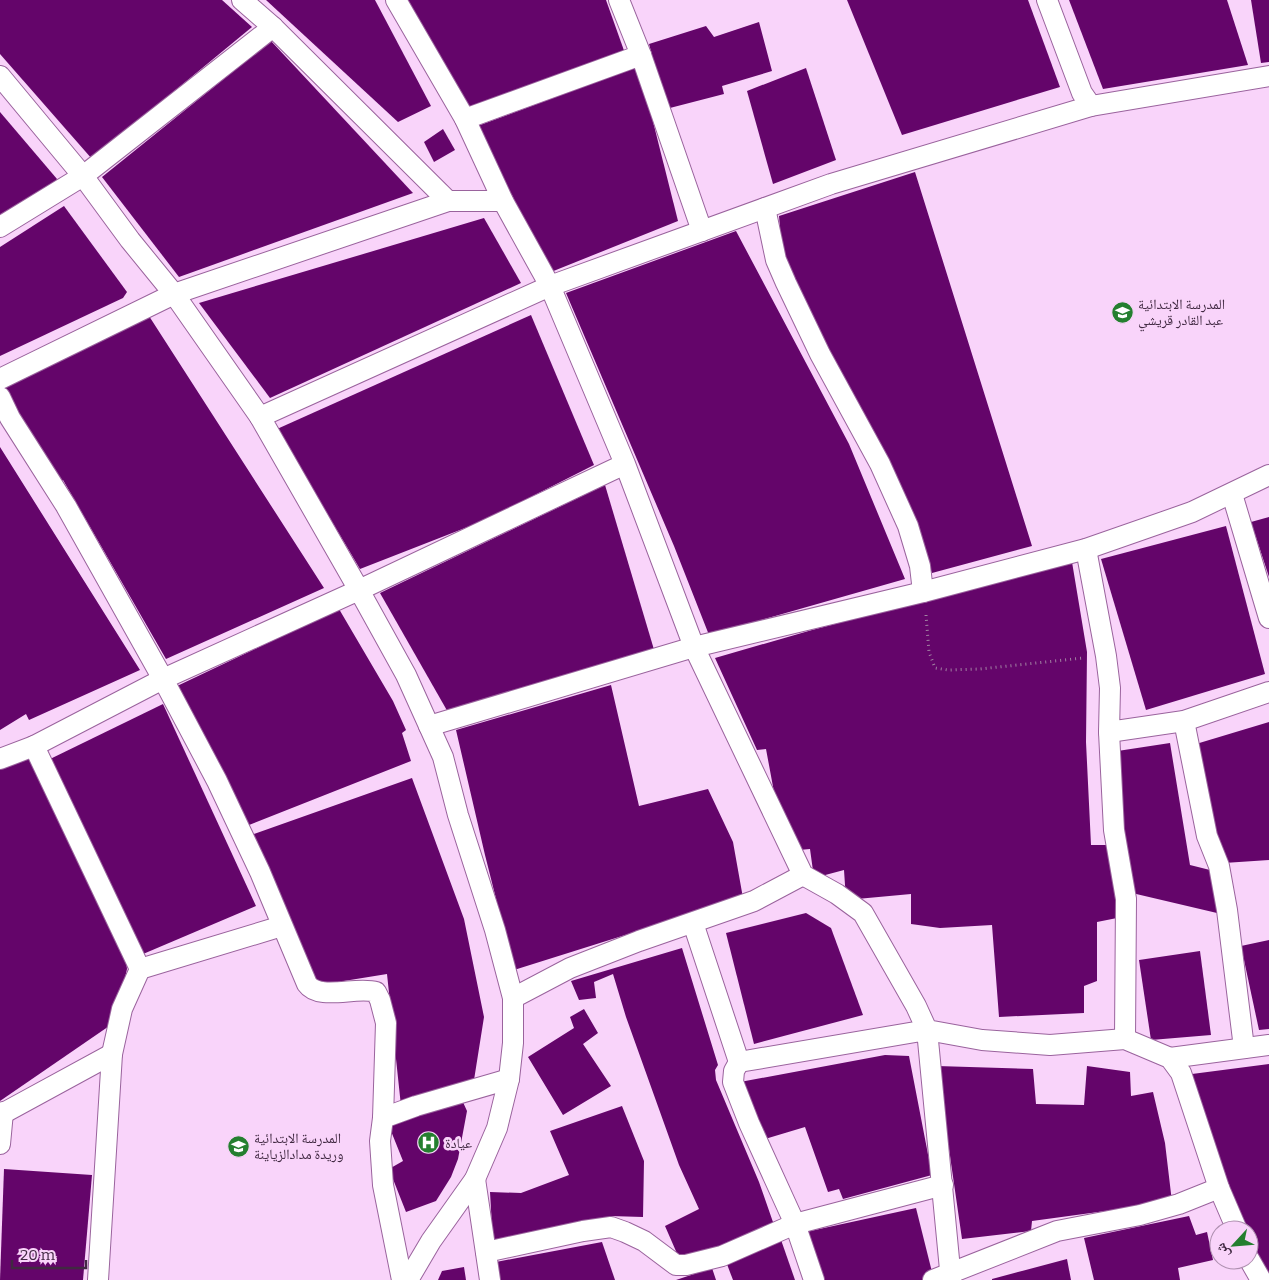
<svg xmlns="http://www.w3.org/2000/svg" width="1269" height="1280" font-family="Bitter,'Noto Naskh Arabic',serif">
<rect width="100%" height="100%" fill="#f9d4fa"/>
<g fill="#64056a">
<path d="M0,0H222L252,27L92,159L0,54Z"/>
<path d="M266,0H375L431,106L398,122Z"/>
<path d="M407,0H606L627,59L462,113Z"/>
<path d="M847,0H1028L1060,87L902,135Z"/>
<path d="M1069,0H1227L1248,65L1103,89Z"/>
<path d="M1251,0H1269V62L1261,63Z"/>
<path d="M759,22L772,71L722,86L724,94L666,109L649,44L706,26L714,37Z"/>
<path d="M271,41L413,193L179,277L102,177Z"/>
<path d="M639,66L678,221L551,272L472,128Z"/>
<path d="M806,68L836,160L773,184L747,91Z"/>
<path d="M0,112L57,179L54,185L0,222Z"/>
<path d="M443,129L455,150L434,162L424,142Z"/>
<path d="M915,172L1032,546L932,573L905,505L798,299L781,241L779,216Z"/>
<path d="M64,206L127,292L123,298L0,356V247Z"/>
<path d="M484,218L521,283L270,398L199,303Z"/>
<path d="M736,231L849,444L905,579L709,635L674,546L566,293Z"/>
<path d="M531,315L594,465L483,521L360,569L277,429Z"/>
<path d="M149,316L324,588L166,659L63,480L56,484L0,387Z"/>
<path d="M0,447L140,670L29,720L26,714L0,730Z"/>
<path d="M605,485L655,653L449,714L380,593Z"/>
<path d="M1269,517V577L1251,522Z"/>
<path d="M1226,526L1265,674L1146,710L1101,559Z"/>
<path d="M1072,562L1087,652L1086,742L1091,845H1110L1117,918L1097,922V981L1084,986V1013L999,1017L992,925L940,928L911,924V894L846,900L844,870L814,878L810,849L799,850L774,792L766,749L757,750L715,658L812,630Z"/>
<path d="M339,609L393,701L406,730L402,733L411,761L244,827L175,687Z"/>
<path d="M611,685L639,806L708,789L733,842L743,898L514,970L485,855L456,730Z"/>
<path d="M163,704L256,906L136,957L46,761Z"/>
<path d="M1269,722V860L1224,863L1196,744Z"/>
<path d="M1170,743L1190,865L1214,871L1217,913L1132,893L1111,752Z"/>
<path d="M33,754L125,953L127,969L115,1022L0,1101V769Z"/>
<path d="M412,778L464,919L484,1017L474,1080L401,1106L387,974L313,986L248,836Z"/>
<path d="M806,913L831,928L863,1015L754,1044L726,933Z"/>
<path d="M1269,940V1029L1259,1030L1241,946Z"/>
<path d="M682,948L718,1065L715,1070L716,1080L759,1182L774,1225L682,1265L665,1226L699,1209L679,1165L626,1017L613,974L594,982L596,998L579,1000L571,981Z"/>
<path d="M1200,951L1211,1035L1151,1040L1139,960Z"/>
<path d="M584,1009L598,1033L583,1044L611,1086L563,1115L528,1057L574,1028L570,1017Z"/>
<path d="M885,1055L909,1056L932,1175L843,1199L839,1189L828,1192L805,1127L765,1139L740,1082Z"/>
<path d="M1269,1064V1277L1249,1239V1230H1244L1241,1224L1192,1074Z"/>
<path d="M937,1066L1033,1069L1036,1104L1084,1105L1087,1066L1130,1072L1131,1096L1153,1092L1165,1143L1172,1202L1032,1221L1031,1231L962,1239Z"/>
<path d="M462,1100L467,1111L458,1159L451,1177L436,1201L406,1212L389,1169L403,1161L389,1126Z"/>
<path d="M622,1106L644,1161L643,1217L610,1216V1223L493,1244L490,1192L521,1193L569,1175L550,1131Z"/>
<path d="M4,1169L92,1175L83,1280H0Z"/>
<path d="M916,1208L934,1280H818L801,1233Z"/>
<path d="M1189,1216L1196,1235L1207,1232L1213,1260L1178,1268L1180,1280H1094L1084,1238Z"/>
<path d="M780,1237L795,1280H733L725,1259Z"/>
<path d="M602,1242L615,1280H497L496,1262Z"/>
<path d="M1067,1259L1071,1280H992V1279Z"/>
<path d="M464,1267L466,1280H438L442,1271Z"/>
<path d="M712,1268L716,1280H676Z"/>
</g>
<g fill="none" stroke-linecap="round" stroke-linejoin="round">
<defs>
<g id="street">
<path d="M242,0L273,27L448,201H503"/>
<path d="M396,0L465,119L503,201L550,286L831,184L1091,106"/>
<path d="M619,0L641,55L702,231"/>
<path d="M1047,0L1082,93L1091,106L1269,76"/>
<path d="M0,76L83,176L130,240L174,294L260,417"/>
<path d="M465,119L641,55"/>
<path d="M765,208L776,260L786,283L820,354L880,464L908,526L920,566L923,592"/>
<path d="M0,227L83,176L273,27"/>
<path d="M0,379L174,294L448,201"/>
<path d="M0,397L10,418L66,506L163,679L217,781L260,872L307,984C319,1001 357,986 376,992L380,1000L386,1023L383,1118L380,1141L383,1185L402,1280"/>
<path d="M625,464L550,286L260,417L359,590L625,464L694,647L923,592L1086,549L1192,512L1269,475"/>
<path d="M1232,494L1269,618"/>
<path d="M1086,549L1106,656L1110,688L1109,732L1184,721L1269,692"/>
<path d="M1184,721L1207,836L1219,866L1227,910L1244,1048"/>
<path d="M429,726L694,647L803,875L837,894L863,913L916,1006L927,1030L982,1040L1050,1045L1125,1039L1170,1058L1181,1073L1219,1188L1237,1230"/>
<path d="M1109,732L1114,830L1126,899L1125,1039"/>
<path d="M34,746L140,969"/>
<path d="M0,759L34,746L163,679L359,590L406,675L443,757L458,815L495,930L513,998V1043L509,1079L497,1128L475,1179L431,1241L408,1280"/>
<path d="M693,923L739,1062L927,1030L951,1280"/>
<path d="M513,998L570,968L639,941L754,901L803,875"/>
<path d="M1170,1058L1269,1045"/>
<path d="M739,1062L734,1071L733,1082L749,1123L795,1224L814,1280"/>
<path d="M0,1115L112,1054"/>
<path d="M383,1118L416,1106L509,1079"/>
<path d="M0,1144L3,1112"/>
<path d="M475,1179L490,1280"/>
<path d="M486,1252L583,1231L611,1227L625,1232L644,1241L676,1265H686L722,1256L795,1224L943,1185"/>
<path d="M1249,1259L1261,1280"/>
<path d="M98,1280L112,1054L122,1009L140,969L282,926"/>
<path d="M933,1280L1057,1231L1140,1215L1179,1204L1219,1188"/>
</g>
</defs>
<use href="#street" stroke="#9a639d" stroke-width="22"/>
<path stroke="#a182a2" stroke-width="3" stroke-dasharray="1 4" stroke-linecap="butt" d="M926,615L929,652L935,668L948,670L980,669L1083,658"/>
<use href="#street" stroke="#fff" stroke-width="20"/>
</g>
<defs>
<symbol id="school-disc" viewBox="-11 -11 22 22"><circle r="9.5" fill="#247f2f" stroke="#f9d4fa"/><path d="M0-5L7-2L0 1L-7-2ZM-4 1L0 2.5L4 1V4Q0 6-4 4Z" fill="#fff"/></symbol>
<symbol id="hospital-disc" viewBox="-11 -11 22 22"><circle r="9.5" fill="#247f2f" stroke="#f9d4fa"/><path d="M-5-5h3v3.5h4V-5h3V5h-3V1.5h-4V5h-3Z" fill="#fff"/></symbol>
</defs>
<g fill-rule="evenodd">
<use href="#school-disc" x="1110" y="300" width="25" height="25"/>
<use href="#hospital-disc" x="416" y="1130" width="25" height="25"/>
<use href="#school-disc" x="226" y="1134" width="25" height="25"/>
</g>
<g text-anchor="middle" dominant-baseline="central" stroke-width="5" stroke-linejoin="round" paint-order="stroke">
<g font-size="14" fill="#412942" stroke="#f9d4fa" text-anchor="start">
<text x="1138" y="304">المدرسة الابتدائية<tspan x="1138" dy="16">عبد القادر قريشي</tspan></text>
<text x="254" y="1138">المدرسة الابتدائية<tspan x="254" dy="16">وريدة مدادالزياينة</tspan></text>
<text x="445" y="1143">عيادة</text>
</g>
</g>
<g transform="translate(1234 1245) rotate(244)"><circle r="24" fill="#f9d4fa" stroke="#af90b0"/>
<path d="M0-4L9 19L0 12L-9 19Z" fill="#247f2f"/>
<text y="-8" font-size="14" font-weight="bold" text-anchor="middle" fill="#412942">ش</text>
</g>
<path d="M12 1260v8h74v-8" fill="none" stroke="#412942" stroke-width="2.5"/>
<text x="20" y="1260" font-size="15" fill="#412942" stroke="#f9d4fa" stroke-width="4" paint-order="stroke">20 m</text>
</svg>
